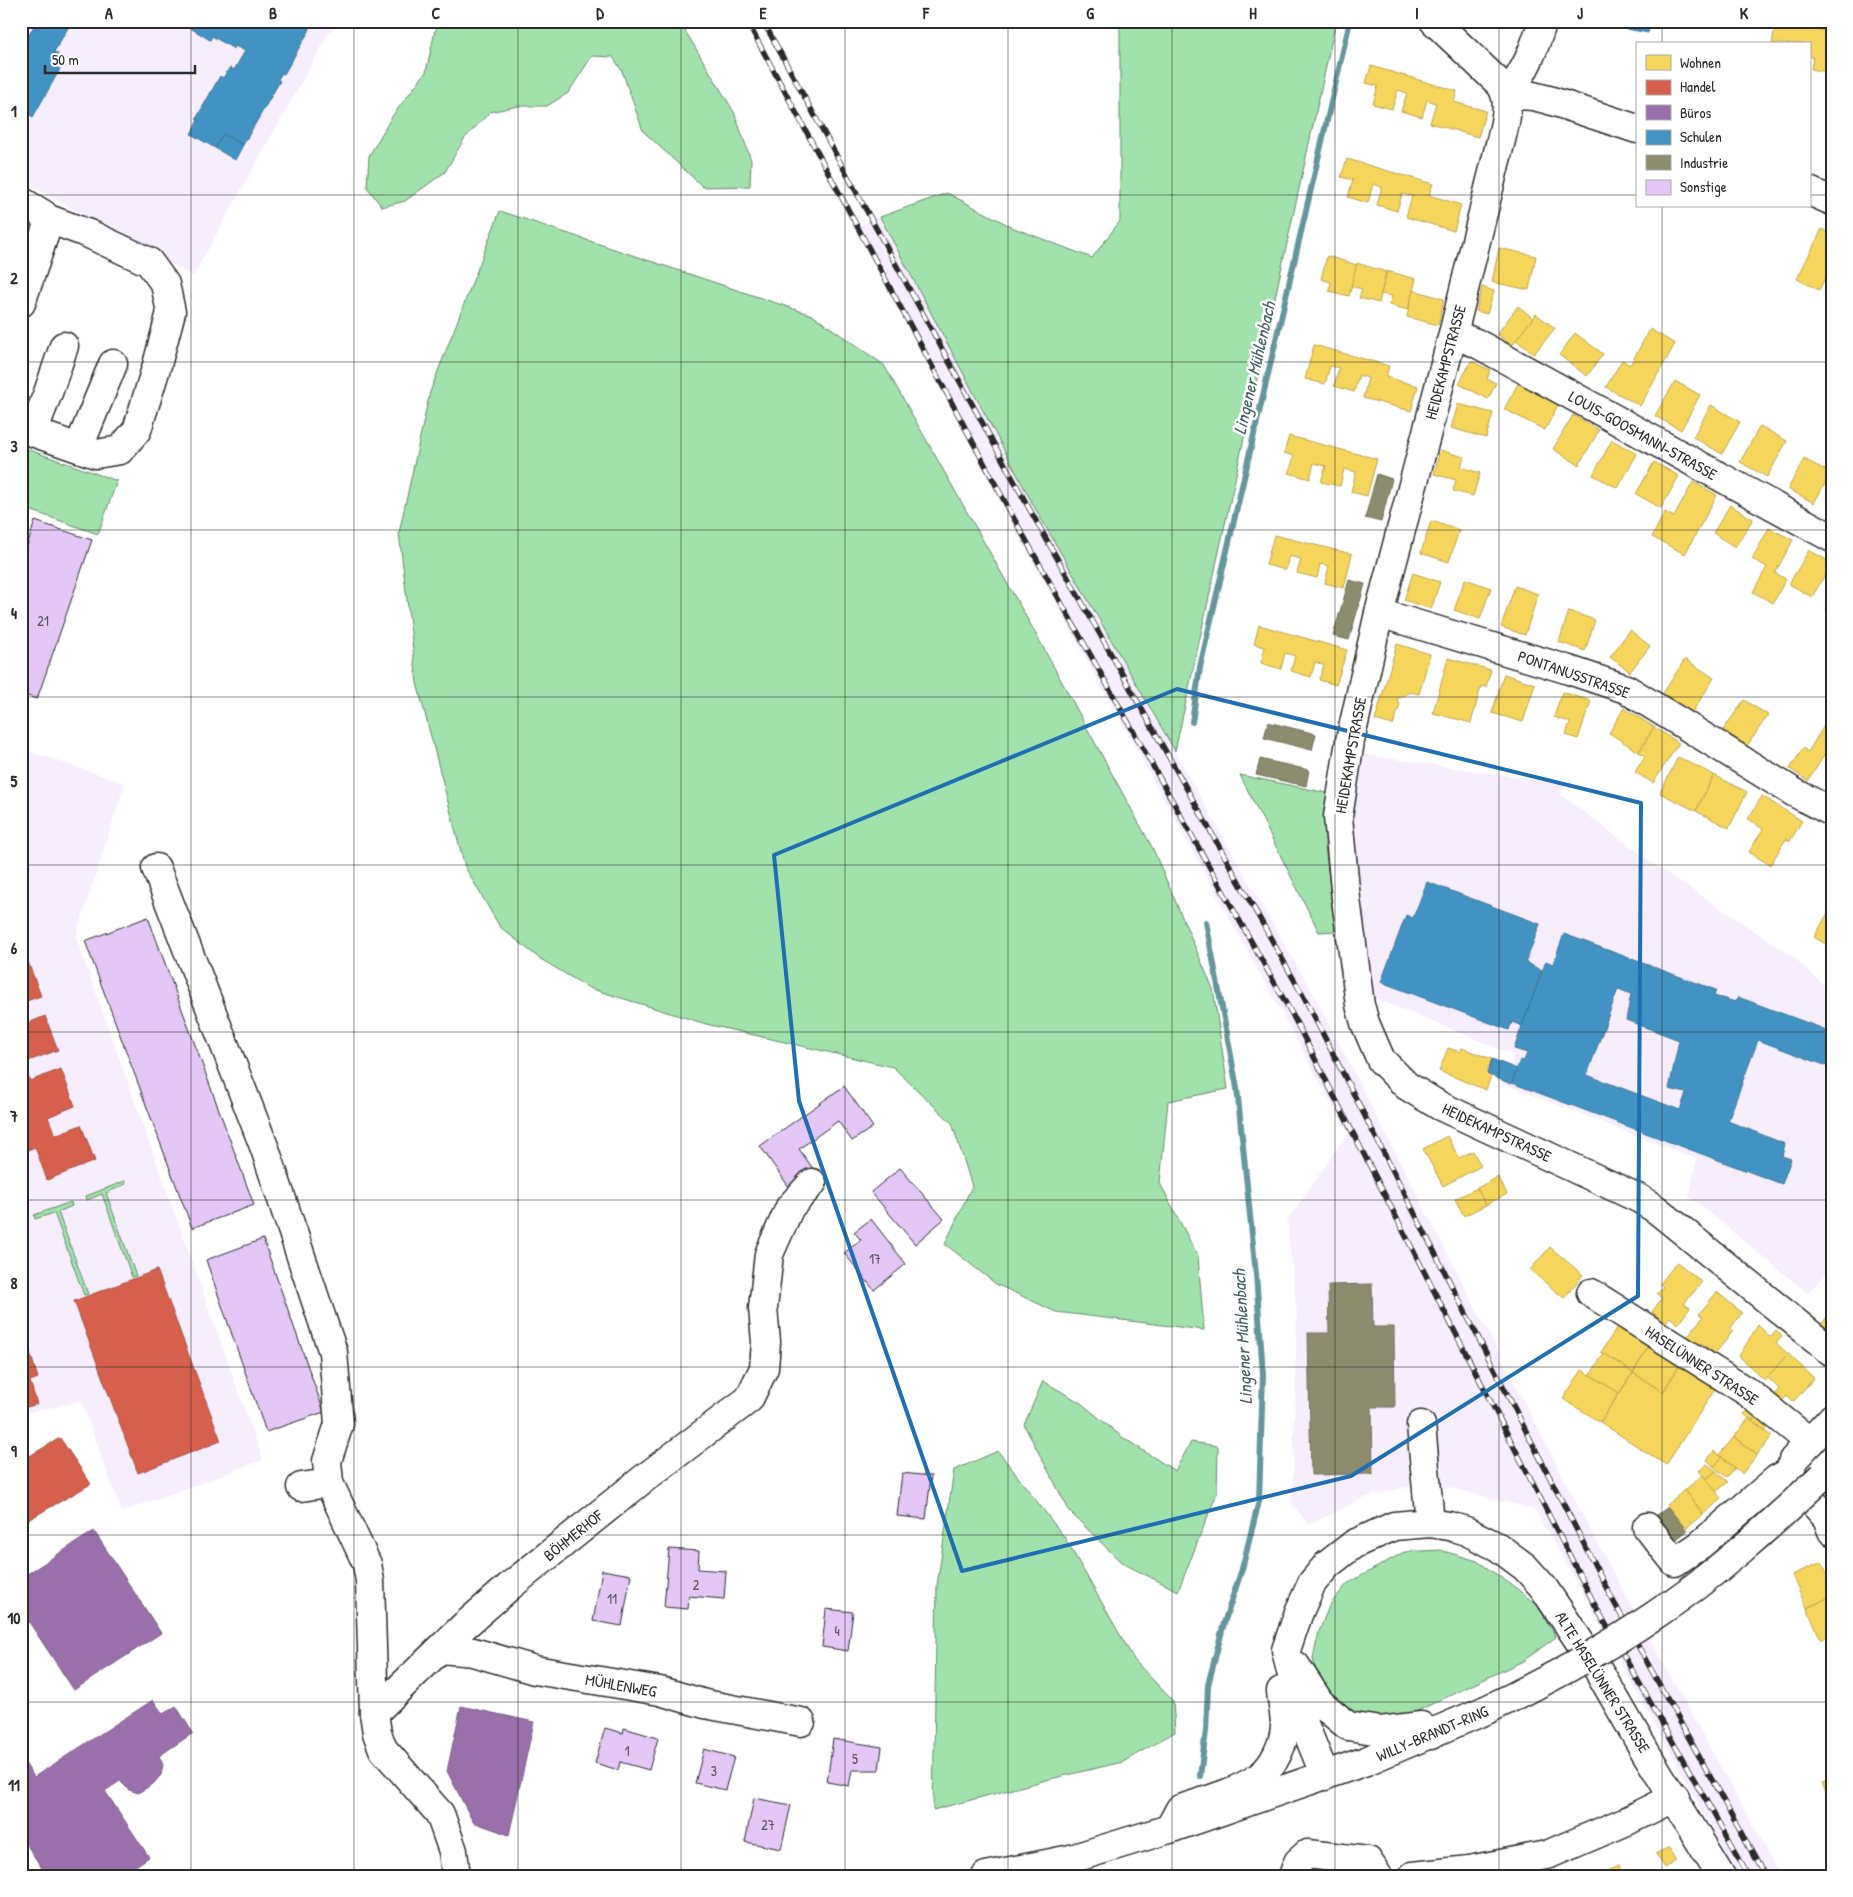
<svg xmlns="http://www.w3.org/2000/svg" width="1853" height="1897" font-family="'Patrick Hand',sans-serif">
<rect width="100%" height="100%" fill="#fff"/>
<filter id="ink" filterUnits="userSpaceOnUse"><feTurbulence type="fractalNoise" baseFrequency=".02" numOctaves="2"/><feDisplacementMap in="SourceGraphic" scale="10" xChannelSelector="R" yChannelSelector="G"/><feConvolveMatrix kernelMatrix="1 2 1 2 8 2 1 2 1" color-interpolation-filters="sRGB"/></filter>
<g filter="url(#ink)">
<g fill="#f6eefd">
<path d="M21,21H336L193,276L21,180Z"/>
<path d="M880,217L1035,508L1315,997L1590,1529L1780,1876H1738L1586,1599L1535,1510L1452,1488L1407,1487L1364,1498L1309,1525L1292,1504L1297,1315L1287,1221L1348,1133L1008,517L857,226Z"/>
<path d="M21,749L125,783L76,937L263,1460L122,1512L81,1401L21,1414Z"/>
<path d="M1360,754L1566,784L1561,795L1658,867L1791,955L1832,993V1269L1807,1293L1689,1196L1697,1159L1503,1084L1514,1055L1367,995L1352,817L1354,781Z"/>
</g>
<g fill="#a1e2ac" stroke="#66866c">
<path d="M441,21H681L684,29L734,112L751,160L750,186L703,187L643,131L622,71L613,57L592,56L568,93L547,106H518L490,112L464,139L445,172L405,201L382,207L367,187L369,156L393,115L426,72L435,31Z"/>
<path d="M1125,21H1336L1175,751L1035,508L880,217L947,193L1014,228L1092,258L1120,221V23Z"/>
<path d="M500,211L812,315L884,365L1033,629L1153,849L1213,989L1228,1089L1168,1101L1160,1183L1198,1257L1204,1330L1056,1312L996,1284L945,1244L972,1186L952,1123L893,1067L706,1024L589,988L539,958L500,927L465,867L417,683L399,533L430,392Z"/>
<path d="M21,447L117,481L98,534L21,507Z"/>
<path d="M1240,775L1327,793L1325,846L1335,931L1319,932Z"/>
<path d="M125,1181L126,1184L106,1193L136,1276L132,1277L102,1194L87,1200L86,1196Z"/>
<path d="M71,1202L72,1206L58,1212L88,1294L84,1295L54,1213L35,1219L34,1215Z"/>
<path d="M1043,1381L1081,1403L1122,1437L1175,1471L1191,1442L1218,1446L1217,1493L1178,1591L1122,1563L1070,1512L1024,1425Z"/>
<path d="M998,1451L1065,1538L1135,1661L1173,1701L1175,1732L1123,1762L1050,1779L933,1810L937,1586L954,1470Z"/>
<path d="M1440,1550L1477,1561L1516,1588L1538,1606L1556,1637L1523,1661L1413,1713L1374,1723L1353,1718L1319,1684L1313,1658L1319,1632L1329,1606L1347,1584L1404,1552Z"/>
</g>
<g fill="#f6d55c" stroke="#b9a24d">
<path d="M1499,21H1518L1517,26Z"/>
<path d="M1776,21H1807L1805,27L1832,32L1831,73L1811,69L1813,57L1809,56V44H1772Z"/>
<path d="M1371,66L1457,91L1454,102L1486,111L1478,137L1430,123L1436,103L1427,100L1422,117L1401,111L1407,93L1398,90L1392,109L1373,104L1378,86L1366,83Z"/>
<path d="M1347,159L1433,184L1429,195L1461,205L1454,231L1406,217L1412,196L1402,194L1397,211L1377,205L1382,187L1373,184L1368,203L1348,197L1353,180L1341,177Z"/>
<path d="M1822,229L1832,234V265L1819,290L1797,279Z"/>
<path d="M1499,248L1536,256L1529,290L1492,282Z"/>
<path d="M1327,256L1357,265L1349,296L1329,291L1331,282L1321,279Z"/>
<path d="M1357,263L1386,272L1379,303L1359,298L1362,289L1351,286Z"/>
<path d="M1387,271L1416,279L1408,310L1389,305L1392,296L1381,294Z"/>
<path d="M1482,287L1494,291L1487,314L1476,311Z"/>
<path d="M1413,290L1444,299L1438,325L1407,317Z"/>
<path d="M1518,306L1533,318L1512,346L1497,334Z"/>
<path d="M1536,314L1555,328L1534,354L1516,340Z"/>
<path d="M1650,329L1675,344L1640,406L1606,387L1622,360L1630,365Z"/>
<path d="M1575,333L1603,354L1587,376L1559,355Z"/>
<path d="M1314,345L1389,366L1386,377L1418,386L1411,411L1363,398L1368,378L1359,375L1354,392L1334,386L1339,368L1330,366L1325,384L1305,379Z"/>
<path d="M1471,361L1490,370L1487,379L1496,383L1488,399L1459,384Z"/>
<path d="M1675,381L1700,395L1681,430L1655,416Z"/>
<path d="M1519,382L1559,403L1545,430L1504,409Z"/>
<path d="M1458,404L1493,413L1486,438L1451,428Z"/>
<path d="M1711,405L1740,422L1722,454L1693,437Z"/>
<path d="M1573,415L1599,430L1579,465L1553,449Z"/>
<path d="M1760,426L1787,441L1767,477L1740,462Z"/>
<path d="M1289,436L1377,459L1367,496L1351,492L1356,472L1344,469L1340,486L1321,482L1326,466L1314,463L1310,479L1289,473L1294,456L1284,453Z"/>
<path d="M1612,440L1637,454L1618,488L1593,475Z"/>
<path d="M1440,450L1464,457L1461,467L1480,473L1473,496L1453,491L1456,480L1434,474Z"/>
<path d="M1804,459L1831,473L1814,503L1788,489Z"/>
<path d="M1654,462L1679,476L1661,508L1636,494Z"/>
<path d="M1693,482L1717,495L1685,554L1652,537L1665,512L1674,517Z"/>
<path d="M1730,505L1753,519L1735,547L1713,533Z"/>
<path d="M1431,521L1459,530L1449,562L1421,553Z"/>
<path d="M1769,528L1793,540L1775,573L1786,579L1773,603L1753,592L1767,567L1752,559Z"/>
<path d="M1274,535L1352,554L1344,588L1325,583L1329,566L1320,564L1317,578L1297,573L1301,559L1289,556L1286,570L1266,565Z"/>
<path d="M1809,550L1832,563L1812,597L1789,584Z"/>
<path d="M1413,573L1440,582L1431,609L1404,600Z"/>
<path d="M1465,579L1491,588L1480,619L1454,610Z"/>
<path d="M1515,586L1538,594L1525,635L1501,627Z"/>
<path d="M1832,601V613L1826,610Z"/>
<path d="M1569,611L1595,620L1585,651L1559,642Z"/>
<path d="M1259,625L1347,650L1336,685L1319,680L1324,665L1315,662L1311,677L1291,671L1295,656L1285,653L1281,669L1261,663L1265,647L1254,644Z"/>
<path d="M1630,630L1650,646L1630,672L1610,657Z"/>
<path d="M1397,644L1430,654L1419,694L1410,692L1397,699L1400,705L1393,725L1375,720Z"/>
<path d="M1448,658L1491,670L1486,687L1481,686L1471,723L1433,713Z"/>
<path d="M1685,659L1714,678L1691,714L1662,695Z"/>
<path d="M1504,674L1535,684L1523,722L1492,713Z"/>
<path d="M1562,692L1591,701L1578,739L1566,735L1570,722L1554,717Z"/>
<path d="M1744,700L1768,715L1747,746L1723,730Z"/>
<path d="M1624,708L1654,727L1639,752L1609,733Z"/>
<path d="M1825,724L1832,728V743L1808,781L1790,769L1803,748L1808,752Z"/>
<path d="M1654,727L1679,743L1653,783L1635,772L1645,756L1639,752Z"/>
<path d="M1678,757L1714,775L1696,811L1660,793Z"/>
<path d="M1714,775L1747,792L1729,828L1696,811Z"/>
<path d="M1762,796L1802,821L1790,841L1786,839L1770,865L1749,852L1763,829L1748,819Z"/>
<path d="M1829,911L1832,913V948L1814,937Z"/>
<path d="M1448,1048L1460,1052L1462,1048L1492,1059L1487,1074L1491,1076L1486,1090L1439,1071Z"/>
<path d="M1447,1136L1459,1158L1473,1151L1481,1166L1443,1186L1423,1149Z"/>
<path d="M1498,1177L1507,1194L1486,1205L1477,1188Z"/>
<path d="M1477,1188L1486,1205L1464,1216L1455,1199Z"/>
<path d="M1550,1247L1583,1275L1564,1298L1530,1270Z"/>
<path d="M1677,1262L1702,1282L1684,1304L1690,1308L1678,1324L1670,1317L1665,1323L1652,1312L1662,1298L1657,1294L1663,1287L1660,1284Z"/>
<path d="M1717,1292L1742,1313L1730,1329L1733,1331L1715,1354L1701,1343L1698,1348L1686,1338L1703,1317L1699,1314Z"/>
<path d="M1832,1311V1335L1820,1326Z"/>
<path d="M1619,1325L1650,1344L1633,1373L1601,1352Z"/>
<path d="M1758,1325L1770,1337L1776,1330L1782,1337L1776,1343L1788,1354L1765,1381L1739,1356Z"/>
<path d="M1650,1344L1681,1363L1663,1392L1633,1373Z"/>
<path d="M1604,1353L1633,1373L1619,1393L1590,1375Z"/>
<path d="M1788,1354L1814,1378L1793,1402L1787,1396L1781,1402L1774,1395L1779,1389L1767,1377Z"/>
<path d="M1681,1363L1717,1386L1666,1465L1600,1422L1633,1373L1663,1392Z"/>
<path d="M1582,1370L1619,1393L1600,1422L1563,1399Z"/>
<path d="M1751,1405L1760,1411L1752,1421L1744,1414Z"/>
<path d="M1760,1411L1773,1421L1765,1431L1752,1421Z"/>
<path d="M1749,1418L1772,1436L1757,1455L1734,1437Z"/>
<path d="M1734,1437L1757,1455L1742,1474L1719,1455Z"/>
<path d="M1714,1451L1722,1457L1714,1467L1707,1460Z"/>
<path d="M1722,1457L1735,1468L1727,1477L1714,1467Z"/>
<path d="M1707,1464L1716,1471L1706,1479L1699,1471Z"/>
<path d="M1716,1471L1728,1482L1716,1492L1706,1479Z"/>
<path d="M1703,1475L1722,1499L1703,1514L1685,1490Z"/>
<path d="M1685,1490L1703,1514L1685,1529L1666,1505Z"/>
<path d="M1822,1562L1832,1585V1596L1807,1608L1792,1575Z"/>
<path d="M1832,1596V1635L1821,1640L1807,1608Z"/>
<path d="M1832,1779V1808L1822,1783Z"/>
<path d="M1669,1847L1677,1861L1665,1868L1656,1854Z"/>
<path d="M1619,1866L1623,1876H1596Z"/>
</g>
<g fill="#d6604d" stroke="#a35043">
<path d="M25,954L41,996L21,1003V956Z"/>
<path d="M45,1016L58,1050L23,1063L30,1081L61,1069L75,1106L48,1117L55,1135L81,1125L95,1161L47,1180L35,1147L21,1153V1026Z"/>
<path d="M157,1270L221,1441L138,1473L74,1301Z"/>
<path d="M21,1324L38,1378L30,1381L37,1404L21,1409Z"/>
<path d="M60,1438L91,1484L21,1524V1461Z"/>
</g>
<g fill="#9970ab" stroke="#785b85">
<path d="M94,1531L161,1633L74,1690L21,1610V1578Z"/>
<path d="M153,1700L163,1714L176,1706L193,1733L159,1756L163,1765L161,1775L153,1784L138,1793L129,1790L120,1781L105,1791L149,1857L121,1876H47L21,1836V1757L34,1777Z"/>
<path d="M461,1706L534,1722L509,1835L473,1822L447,1771Z"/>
</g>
<g fill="#4393c3" stroke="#3c7495" fill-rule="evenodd">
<path d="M37,21H72L54,52L58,54L52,64L60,69L33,117L26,112L21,120V36L26,39Z"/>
<path d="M179,21H296L310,29L284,74L282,73L278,79L280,81L243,145L223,134L215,148L191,134L198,120L196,119L220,76L223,78L230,67L234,70L245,51L235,46L234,49L212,36L210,40Z"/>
<path d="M1596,21H1650L1648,33L1596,23Z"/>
<path d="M223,134L243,145L235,160L215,148Z"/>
<path d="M1427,882L1540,924L1526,962L1542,971L1522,1026L1512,1022L1509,1030L1381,982L1406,915L1413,918Z"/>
<path d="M1564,934L1716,990L1714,996L1736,1002L1738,997L1832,1032V1068L1758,1040L1728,1121L1785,1144L1782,1156L1791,1159L1782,1184L1512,1083L1520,1060L1524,1061L1527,1053L1514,1049L1522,1026L1546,961L1553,964ZM1618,989L1631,994L1626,1020L1679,1040L1669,1089L1686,1093L1680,1110L1587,1075Z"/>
<path d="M1492,1059L1517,1069L1511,1084L1487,1074Z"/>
</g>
<g fill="#8c8c6e" stroke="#6f6f5a">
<path d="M1377,474L1392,479L1381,522L1365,518Z"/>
<path d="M1349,580L1365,584L1349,640L1333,636Z"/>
<path d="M1268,722L1316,734L1312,750L1264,738Z"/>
<path d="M1260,759L1309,770L1306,786L1256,775Z"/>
<path d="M1372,1284L1373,1327H1394L1395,1407H1372L1373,1474L1311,1475L1308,1333H1329L1328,1285Z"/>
<path d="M1668,1507L1687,1531L1673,1542L1653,1518Z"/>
</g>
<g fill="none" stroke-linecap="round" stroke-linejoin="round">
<g stroke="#65969b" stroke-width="6">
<path d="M1192,722L1200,667L1350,21"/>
<path d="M1200,1776L1206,1731L1208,1685L1224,1623L1242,1569L1259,1501L1263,1374L1256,1274L1237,1088L1206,922"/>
</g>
</g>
<g fill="#e2c7f7" stroke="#2b2b2b">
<path d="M35,521L92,540L37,699L21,694V544L27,546Z"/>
<path d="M148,917L254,1205L192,1228L85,941Z"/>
<path d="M844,1086L873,1127L852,1141L838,1121L799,1149L814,1170L789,1187L760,1146Z"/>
<path d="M900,1168L944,1219L915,1244L871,1192Z"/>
<path d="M871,1219L906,1264L874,1290L844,1253L861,1240L854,1232Z"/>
<path d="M263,1239L324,1412L266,1432L206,1260Z"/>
<path d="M902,1473L931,1476L926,1519L897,1516Z"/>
<path d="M669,1549L699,1551L698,1569L726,1571L724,1599L689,1596L688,1609L664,1607Z"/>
<path d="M602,1570L631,1575L622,1626L593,1621Z"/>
<path d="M826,1609L853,1612L848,1651L822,1647Z"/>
<path d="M605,1728L623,1733L624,1728L658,1738L649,1770L620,1762L618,1770L595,1763Z"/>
<path d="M833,1739L882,1747L879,1770H852L849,1786L827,1782Z"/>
<path d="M704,1749L734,1757L725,1790L695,1783Z"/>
<path d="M754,1798L791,1805L781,1849L745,1842Z"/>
</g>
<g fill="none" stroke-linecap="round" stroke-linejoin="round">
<defs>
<g id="minor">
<path d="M1434,21L1501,85C1511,101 1506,118 1502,136L1453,334L1379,613L1350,741L1338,817L1346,899L1360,1005L1365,1023L1381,1060L1407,1086L1440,1106L1640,1199L1657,1210L1832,1352"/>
<path d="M1506,94L1533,96L1549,100L1637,129"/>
<path d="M1506,94C1526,73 1534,48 1543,21"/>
<path d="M1809,191L1832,201"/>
<path d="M21,201L43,214L46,218L89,234L149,262L165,284L171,312L157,365L137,430L120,450L96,454L21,428"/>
<path d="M21,303L47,227L46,218"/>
<path d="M1453,334L1476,343L1832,538"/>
<path d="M33,432L49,390L64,346"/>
<path d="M79,447L113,364"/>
<path d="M1379,613L1566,669L1626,689L1795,793L1832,812"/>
<path d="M156,868L265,1149L333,1352L339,1424L327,1461L329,1483L367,1564L370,1581L374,1713L377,1733L383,1749L440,1814L453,1851L456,1876"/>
<path d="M1591,1293L1749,1393L1810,1442"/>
<path d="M1832,1418L1793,1460L1790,1472L1793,1480L1827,1518L1832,1531"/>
<path d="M1421,1425L1430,1523"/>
<path d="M301,1487L329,1483"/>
<path d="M1647,1527L1675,1562L1700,1545L1777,1479L1790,1472"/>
<path d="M441,1649L473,1652L535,1670L660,1691L705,1704L801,1722"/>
<path d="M1296,1666L1320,1703L1348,1726L1380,1731L1421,1726L1431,1735"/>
<path d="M374,1713L464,1626L510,1586L642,1480L749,1399L764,1368L766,1342L763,1308L769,1254L790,1207L812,1183"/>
<path d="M1325,1776L1302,1719L1286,1650L1299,1612L1312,1583L1327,1565L1354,1544L1394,1526L1430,1523L1449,1526L1466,1531L1498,1547L1525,1567L1543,1587L1596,1666L1646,1753L1721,1876"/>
<path d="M1169,1829L1180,1809C1205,1801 1238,1792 1259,1777C1274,1766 1284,1744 1285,1726C1285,1715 1282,1703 1281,1691"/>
<path d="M1293,1876L1298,1862L1307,1854L1368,1861L1378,1876"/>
<path d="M1413,1876L1469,1870L1547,1855L1629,1820L1675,1797"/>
</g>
<path id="major" d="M986,1876L1071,1859L1169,1829L1366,1761L1486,1710"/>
</defs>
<use href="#minor" stroke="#2b2b2b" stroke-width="31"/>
<use href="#major" stroke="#2b2b2b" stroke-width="31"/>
<use href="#minor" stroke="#fff" stroke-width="28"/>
<use href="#major" stroke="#fff" stroke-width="28"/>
<defs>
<g id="rail">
<path d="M747,21L1012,515L1292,1014L1595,1605L1749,1876"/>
<path d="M763,21L1030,510L1306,1001L1610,1595L1765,1876"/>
</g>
</defs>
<use href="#rail" stroke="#2b2b2b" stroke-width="5.5"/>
<use href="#rail" stroke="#fff" stroke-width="4" stroke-dasharray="11" stroke-linecap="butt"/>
<defs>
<path id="major-bridge" d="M1486,1710C1543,1683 1600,1652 1652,1617C1714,1576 1769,1527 1822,1476"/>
</defs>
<use href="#major-bridge" stroke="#2b2b2b" stroke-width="31" stroke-linecap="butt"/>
<use href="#major-bridge" stroke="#fff" stroke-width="28"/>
</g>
</g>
<path fill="none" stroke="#1f6fb2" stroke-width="4" stroke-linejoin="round" d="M1177,689L1641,803L1638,1296L1351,1476L962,1571L799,1101L774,855Z"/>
<path fill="none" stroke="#2b2b2b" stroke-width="1" stroke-opacity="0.55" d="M191,21V1876M354,21V1876M518,21V1876M681,21V1876M845,21V1876M1008,21V1876M1172,21V1876M1335,21V1876M1499,21V1876M1662,21V44M21,195H1637M1809,195H1832M1662,206V1876M21,362H1832M21,530H1832M21,697H1832M21,865H1832M21,1032H1832M21,1200H1832M21,1367H1832M21,1535H1832M21,1702H1832"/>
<g text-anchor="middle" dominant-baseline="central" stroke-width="5" stroke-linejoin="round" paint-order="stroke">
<g font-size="14" fill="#59525e">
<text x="43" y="620">21</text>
<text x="875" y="1258">17</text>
<text x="696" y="1584">2</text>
<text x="612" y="1598">11</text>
<text x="837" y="1630">4</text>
<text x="627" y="1750">1</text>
<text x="855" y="1758">5</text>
<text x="714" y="1770">3</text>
<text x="768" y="1824">27</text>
</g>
<g font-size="16" fill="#2b2b2b" stroke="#fff">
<text transform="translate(1445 362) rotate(-75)">HEIDEKAMPSTRASSE</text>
<text transform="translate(1643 435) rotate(29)">LOUIS-GOOSMANN-STRASSE</text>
<text transform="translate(1574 674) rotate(19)">PONTANUSSTRASSE</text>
<text transform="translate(1350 755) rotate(-80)">HEIDEKAMPSTRASSE</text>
<text transform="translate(1497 1132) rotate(25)">HEIDEKAMPSTRASSE</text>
<text transform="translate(1702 1365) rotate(33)">HASELÜNNER STRASSE</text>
<text transform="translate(573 1535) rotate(-39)">BÖHMERHOF</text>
<text transform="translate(1603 1682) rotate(58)">ALTE HASELÜNNER STRASSE</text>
<text transform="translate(621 1685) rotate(10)">MÜHLENWEG</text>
<text transform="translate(1432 1733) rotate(-23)">WILLY-BRANDT-RING</text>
</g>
<g font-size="18" font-style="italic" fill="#486063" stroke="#fff">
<text transform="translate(1254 368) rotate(-77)">Lingener Mühlenbach</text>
<text transform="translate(1242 1337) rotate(-93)">Lingener Mühlenbach</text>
</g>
</g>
<rect width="1853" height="1897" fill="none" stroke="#fff" stroke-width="55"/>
<rect x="1636" y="42" width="175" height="165" fill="#ffffff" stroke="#aaaaaa"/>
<rect x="1646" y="55" width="25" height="15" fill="#f6d55c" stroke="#aaaaaa"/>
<text x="1680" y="68" font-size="15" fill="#2b2b2b">Wohnen</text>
<rect x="1646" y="80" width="25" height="15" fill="#d6604d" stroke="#aaaaaa"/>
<text x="1680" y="92" font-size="15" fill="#2b2b2b">Handel</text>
<rect x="1646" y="105" width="25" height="15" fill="#9970ab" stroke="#aaaaaa"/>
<text x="1680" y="118" font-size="15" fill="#2b2b2b">Büros</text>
<rect x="1646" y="130" width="25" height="15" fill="#4393c3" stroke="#aaaaaa"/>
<text x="1680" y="142" font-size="15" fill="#2b2b2b">Schulen</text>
<rect x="1646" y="155" width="25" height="15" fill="#8c8c6e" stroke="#aaaaaa"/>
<text x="1680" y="168" font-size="15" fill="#2b2b2b">Industrie</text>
<rect x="1646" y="180" width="25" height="15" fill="#e2c7f7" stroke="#aaaaaa"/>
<text x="1680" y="192" font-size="15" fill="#2b2b2b">Sonstige</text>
<path d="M45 65v8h150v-8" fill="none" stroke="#2b2b2b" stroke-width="2.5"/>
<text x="52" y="65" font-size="15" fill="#2b2b2b" stroke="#ffffff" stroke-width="4" paint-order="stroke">50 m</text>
<rect x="28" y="28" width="1798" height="1842" fill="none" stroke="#2b2b2b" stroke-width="2"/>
<g font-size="16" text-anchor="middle" font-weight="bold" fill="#2b2b2b">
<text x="109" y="19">A</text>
<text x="273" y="19">B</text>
<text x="436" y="19">C</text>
<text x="600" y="19">D</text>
<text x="763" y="19">E</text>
<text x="926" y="19">F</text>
<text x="1090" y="19">G</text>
<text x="1253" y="19">H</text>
<text x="1417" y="19">I</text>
<text x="1580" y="19">J</text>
<text x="1744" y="19">K</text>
<text x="14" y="117">1</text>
<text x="14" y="284">2</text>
<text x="14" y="452">3</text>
<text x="14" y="619">4</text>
<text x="14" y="787">5</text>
<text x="14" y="954">6</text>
<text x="14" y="1122">7</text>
<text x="14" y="1289">8</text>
<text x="14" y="1457">9</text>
<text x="14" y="1624">10</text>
<text x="14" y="1791">11</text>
</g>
</svg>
